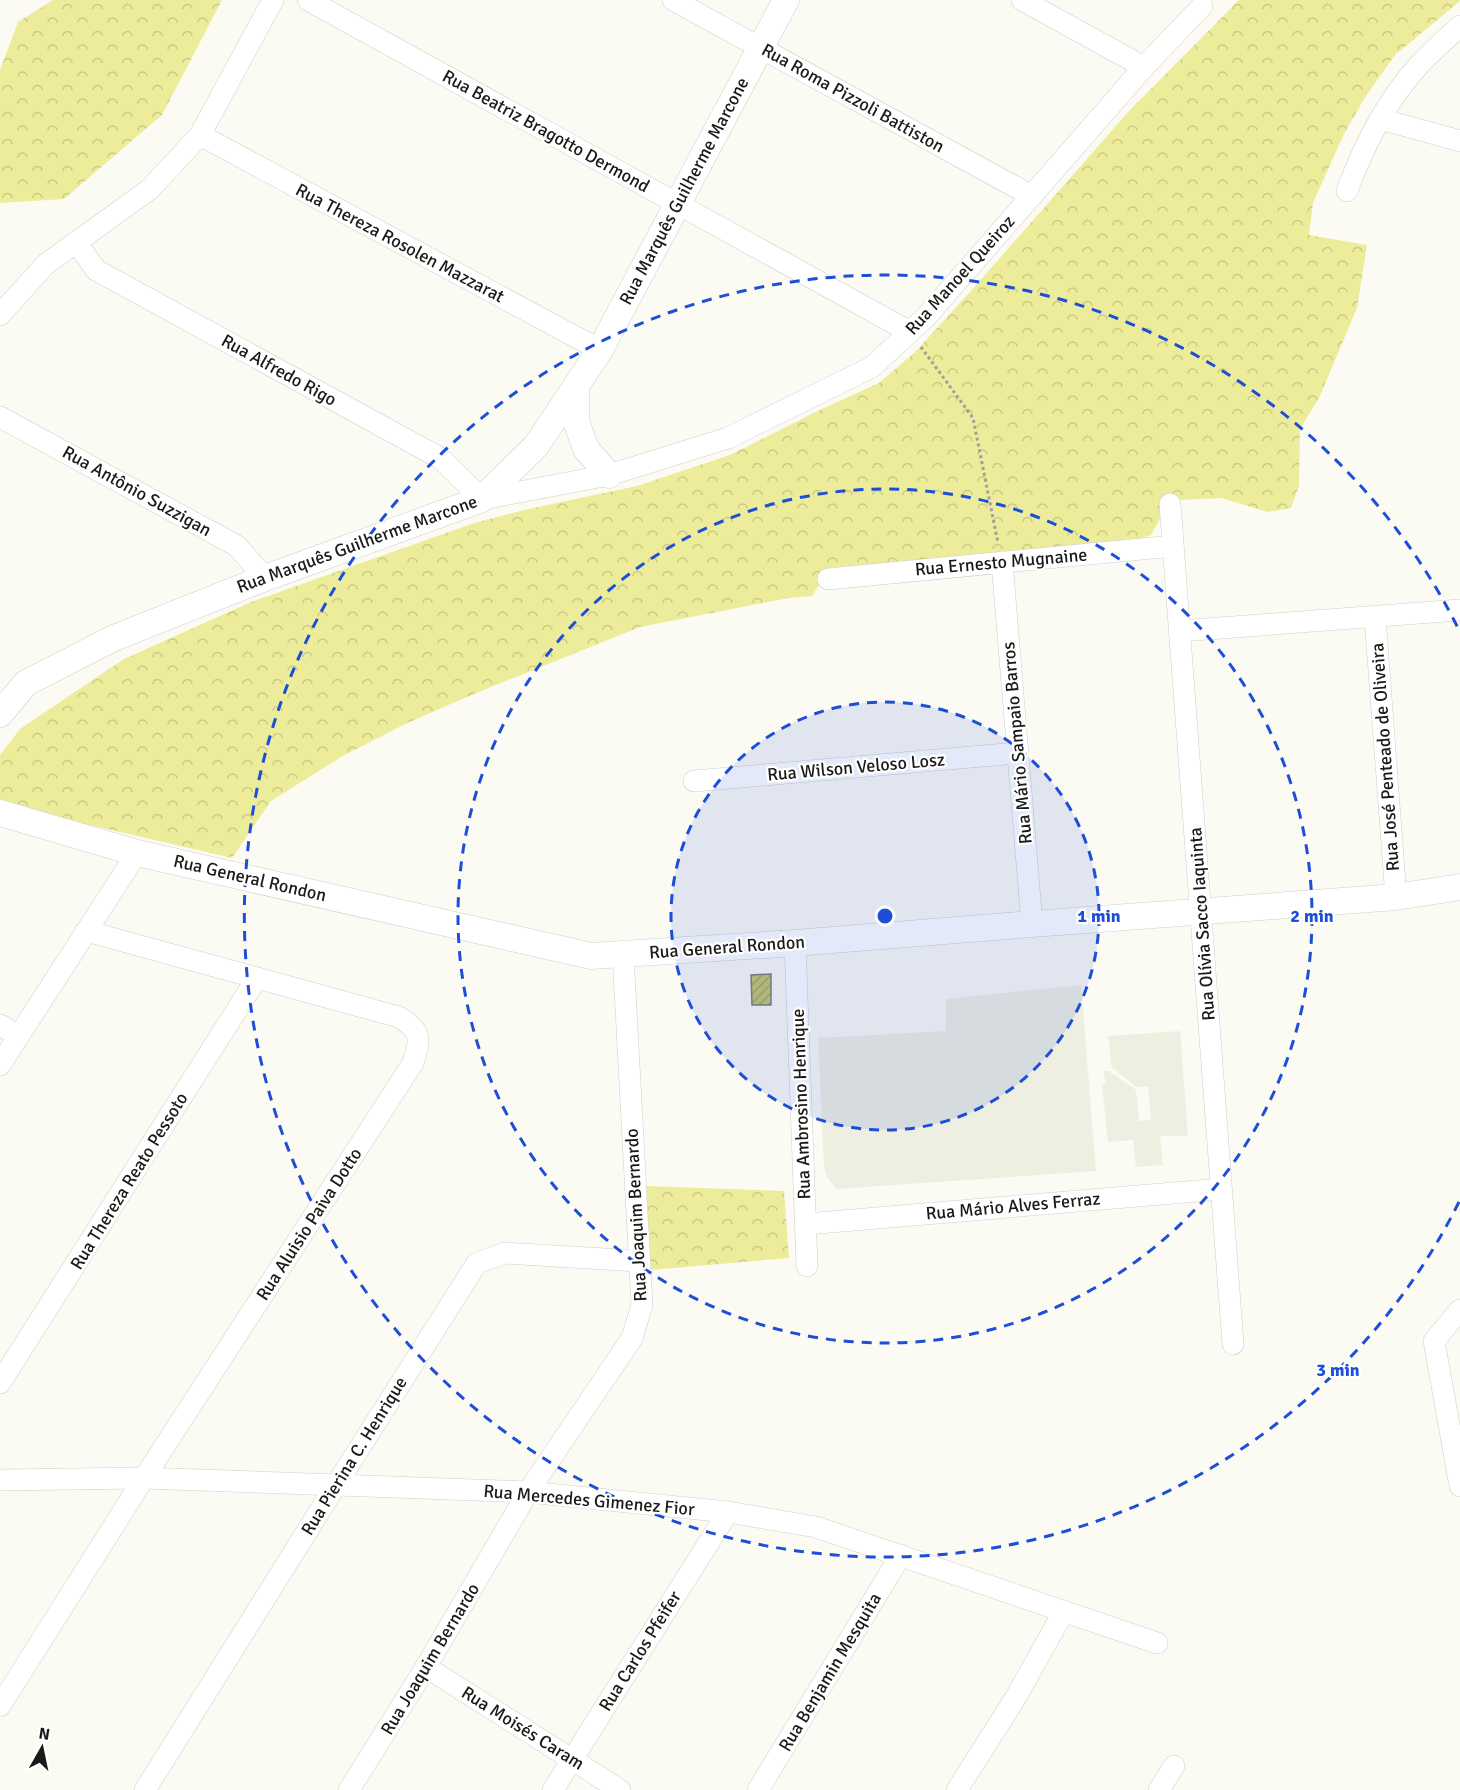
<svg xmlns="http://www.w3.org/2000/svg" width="1460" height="1790" font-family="Signika,sans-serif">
<defs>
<pattern id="forest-crowns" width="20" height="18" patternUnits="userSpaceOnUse" patternTransform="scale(1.5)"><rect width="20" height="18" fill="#edec9a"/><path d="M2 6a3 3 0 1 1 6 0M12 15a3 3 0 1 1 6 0" fill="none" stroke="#cbca84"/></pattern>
<pattern id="building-hatch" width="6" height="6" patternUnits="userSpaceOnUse" patternTransform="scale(1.5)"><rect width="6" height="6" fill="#c7c56e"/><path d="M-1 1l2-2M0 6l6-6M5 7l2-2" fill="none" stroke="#aaa95f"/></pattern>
</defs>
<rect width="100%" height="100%" fill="#fbfbf4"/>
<g fill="#eeefe1">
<path d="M1081,985L1096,1171L836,1189L827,1177L824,1167L818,1038L946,1031V999Z"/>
<path d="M1180,1031L1188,1136H1160L1163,1165L1136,1167L1133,1140L1108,1142L1102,1085L1106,1084L1103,1071H1109L1136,1090L1139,1121L1151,1120L1148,1087H1137L1112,1068L1108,1036Z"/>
</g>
<g fill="url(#forest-crowns)">
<path d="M53,0H222L162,115L64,199L0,203V70L18,22Z"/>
<path d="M1239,0H1460L1459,2L1395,55L1364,99L1344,134L1313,203L1309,235L1367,245L1357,308L1319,398L1300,429L1299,486L1291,508L1268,512L1221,498L1161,501V517L1151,535L1136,540L830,568L812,596L789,598L640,627L481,691L407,723L341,757L271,801L232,858L21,809L0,801V755L20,729L124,659L251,602L474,523L533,508L637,486L730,455L822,409L879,383L914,353L970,292L1129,111Z"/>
<path d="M645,1186L784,1191L789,1258L650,1270Z"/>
</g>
<path fill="url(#building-hatch)" stroke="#7e7f79" stroke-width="1.5" d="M771,974V1005H752L751,975Z"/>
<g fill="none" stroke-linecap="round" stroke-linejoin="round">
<defs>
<g id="minor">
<path d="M308,0L910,332"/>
<path d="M673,0L1032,196"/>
<path d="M1022,0L1144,67"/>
<path d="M1380,119L1460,141"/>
<path d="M200,135L600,350"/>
<path d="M1347,191C1364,145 1386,101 1419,65C1432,51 1446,39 1460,26"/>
<path d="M76,242L96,270L440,458L482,499L609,475L728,438L872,367L926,317L1144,67L1202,6"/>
<path d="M0,315L46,264L150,189L200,135L273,0"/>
<path d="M0,417L237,546L265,578"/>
<path d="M1170,504L1233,1344"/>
<path d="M1002,562L1032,924"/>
<path d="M828,579L1173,546"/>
<path d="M1375,617L1396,897"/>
<path d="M1180,631L1460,610"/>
<path d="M694,781L1018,753"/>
<path d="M795,943L807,1266"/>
<path d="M0,1025L18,1036"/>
<path d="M0,1065L137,853"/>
<path d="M806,1224L1221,1189"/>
<path d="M1460,1310L1434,1341L1460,1486"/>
<path d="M0,1383L257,978"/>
<path d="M0,1480L144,1478L528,1492L728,1512L816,1527L1157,1643"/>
<path d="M426,1667L620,1790"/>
<path d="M0,1706L144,1478L413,1063C421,1038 422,1032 399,1017L86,931"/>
<path d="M145,1790L336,1485L477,1263L505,1253L639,1261"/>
<path d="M349,1790L426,1667L528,1492L632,1338L642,1305L623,954"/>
<path d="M553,1790L728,1512"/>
<path d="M758,1790L901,1555"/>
<path d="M957,1790L1016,1697L1064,1611"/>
<path d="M1159,1790L1174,1766"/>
</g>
<g id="tertiary">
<path d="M576,386V421L586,449L609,475"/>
<path d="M0,714L26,683L114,638L265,578L482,499L536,446L600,350L786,0"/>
<path d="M0,813L137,853L591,956L795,943L1032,924L1396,897L1460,887"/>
</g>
</defs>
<use href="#minor" stroke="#cfcfc9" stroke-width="22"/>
<use href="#tertiary" stroke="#cfcfc9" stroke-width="27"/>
<path stroke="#a0a09b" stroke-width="3" stroke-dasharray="3 3" stroke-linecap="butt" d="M921,347L973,418L998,543"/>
<use href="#minor" stroke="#fff" stroke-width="21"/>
<use href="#tertiary" stroke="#fff" stroke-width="26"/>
</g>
<circle cx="885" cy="916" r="214" fill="#1d4ed8" fill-opacity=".12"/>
<g fill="none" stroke="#1d4ed8" stroke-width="3" stroke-dasharray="10 8">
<circle cx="885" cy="916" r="214"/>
<circle cx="885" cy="916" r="427"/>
<path d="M1459 1202A641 641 0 1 1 1459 630"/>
</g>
<g text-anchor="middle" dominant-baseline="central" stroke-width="4.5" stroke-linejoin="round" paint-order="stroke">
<g font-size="18" fill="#1a1a18" stroke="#fff">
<text transform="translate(853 98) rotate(29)">Rua Roma Pizzoli Battiston</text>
<text transform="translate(546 131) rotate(29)">Rua Beatriz Bragotto Dermond</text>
<text transform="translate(684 191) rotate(-62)">Rua Marquês Guilherme Marcone</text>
<text transform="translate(400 243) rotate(28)">Rua Thereza Rosolen Mazzarat</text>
<text transform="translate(960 275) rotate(-48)">Rua Manoel Queiroz</text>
<text transform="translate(279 370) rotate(29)">Rua Alfredo Rigo</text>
<text transform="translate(137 491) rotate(29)">Rua Antônio Suzzigan</text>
<text transform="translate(357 544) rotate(-20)">Rua Marquês Guilherme Marcone</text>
<text transform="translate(1001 562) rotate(-5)">Rua Ernesto Mugnaine</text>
<text transform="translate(1017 743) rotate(-95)">Rua Mário Sampaio Barros</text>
<text transform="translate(1385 757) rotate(-94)">Rua José Penteado de Oliveira</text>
<text transform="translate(856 767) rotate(-5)">Rua Wilson Veloso Losz</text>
<text transform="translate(250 878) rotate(13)">Rua General Rondon</text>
<text transform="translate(1202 924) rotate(-94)">Rua Olívia Sacco Iaquinta</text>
<text transform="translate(727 947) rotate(-4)">Rua General Rondon</text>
<text transform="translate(801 1104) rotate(-92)">Rua Ambrosino Henrique</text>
<text transform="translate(129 1181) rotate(-58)">Rua Thereza Reato Pessoto</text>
<text transform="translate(1013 1206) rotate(-5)">Rua Mário Alves Ferraz</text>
<text transform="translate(636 1215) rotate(-93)">Rua Joaquim Bernardo</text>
<text transform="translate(309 1224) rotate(-57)">Rua Aluisio Paiva Dotto</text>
<text transform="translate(354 1456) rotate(-58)">Rua Pierina C. Henrique</text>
<text transform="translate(589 1500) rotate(5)">Rua Mercedes Gimenez Fior</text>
<text transform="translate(640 1651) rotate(-58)">Rua Carlos Pfeifer</text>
<text transform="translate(430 1659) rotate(-59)">Rua Joaquim Bernardo</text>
<text transform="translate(830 1672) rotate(-59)">Rua Benjamin Mesquita</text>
<text transform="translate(523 1728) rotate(32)">Rua Moisés Caram</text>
</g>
</g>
<circle cx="885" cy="916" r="9" fill="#1d4ed8" stroke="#fff" stroke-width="3"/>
<g font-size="18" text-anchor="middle" font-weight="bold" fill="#1d4ed8" stroke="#fff" stroke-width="4.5" stroke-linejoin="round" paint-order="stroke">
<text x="1099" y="922">1 min</text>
<text x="1312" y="922">2 min</text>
<text x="1338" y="1376">3 min</text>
</g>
<g transform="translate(42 1748) rotate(9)" stroke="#ffffff" stroke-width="4.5" paint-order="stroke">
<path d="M0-4.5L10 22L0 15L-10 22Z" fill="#1a1a18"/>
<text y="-9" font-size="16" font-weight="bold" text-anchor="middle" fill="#1a1a18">N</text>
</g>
</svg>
